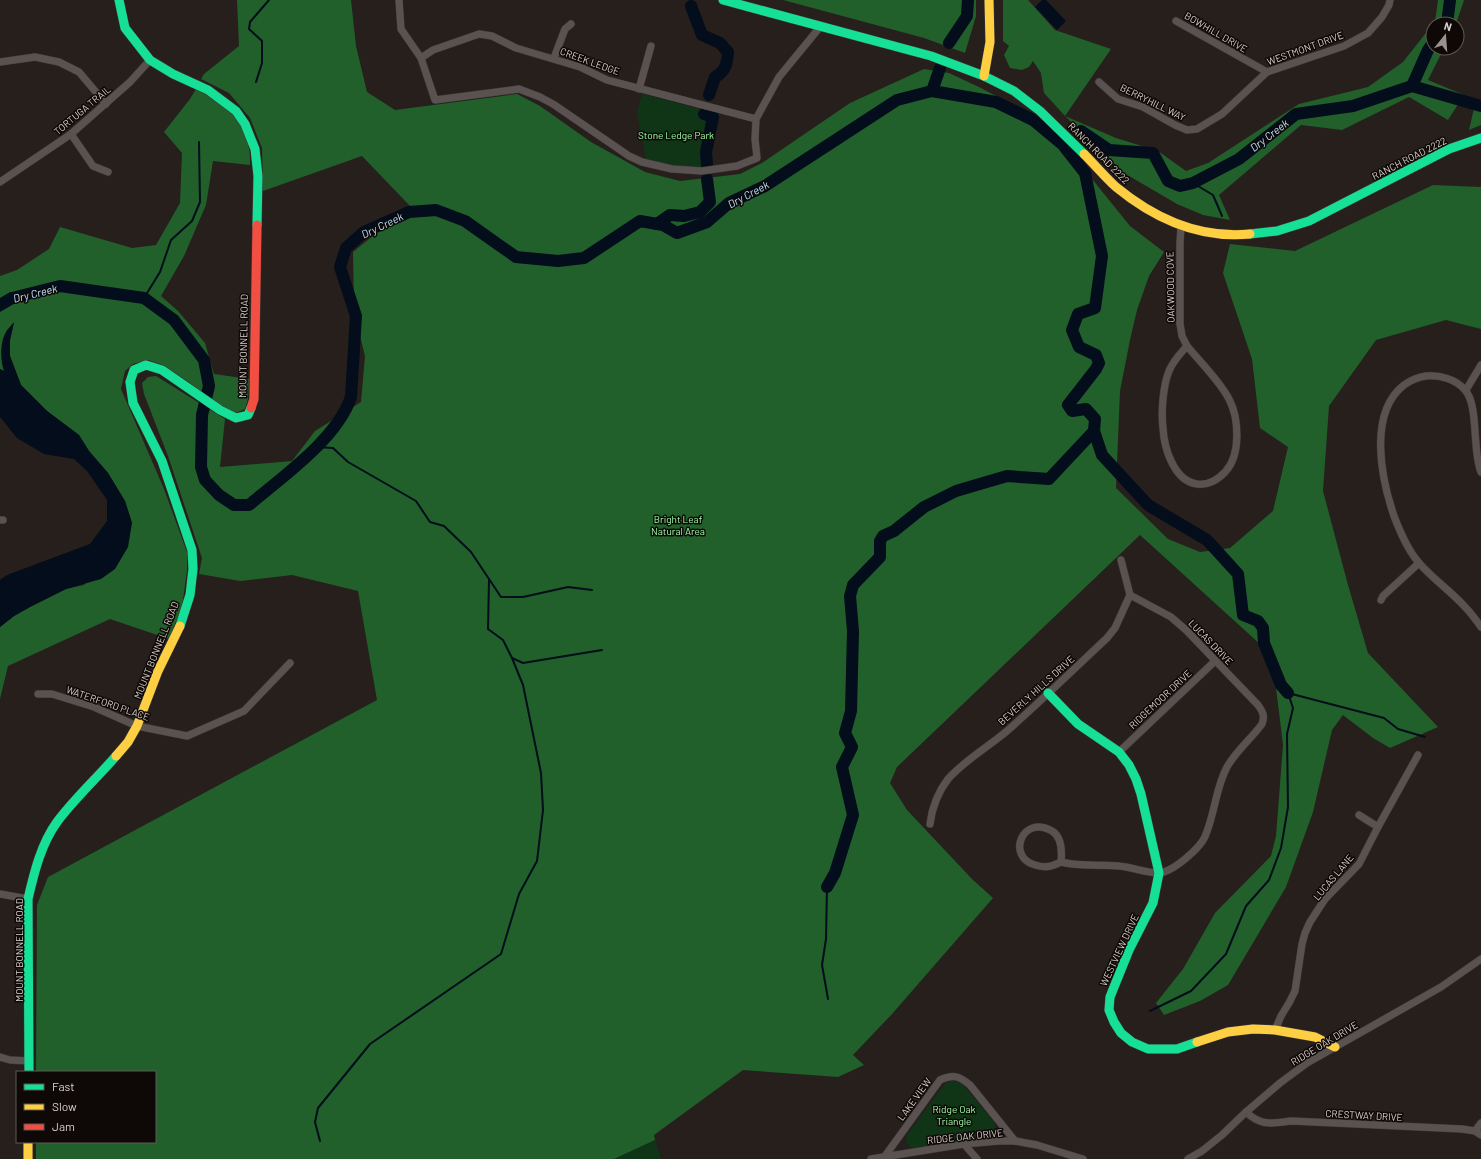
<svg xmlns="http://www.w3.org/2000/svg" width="1481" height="1159" font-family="Barlow,sans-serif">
<rect width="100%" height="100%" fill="#261f1c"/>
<g fill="#103516">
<path d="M642,94L719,114L703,169L676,167L646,159L637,113Z"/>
<path d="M953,1081L962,1084L994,1122L995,1127L993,1134L989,1136L913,1148L910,1147L906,1141L907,1135L941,1089L947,1082Z"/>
<path d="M655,1140L661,1159H614Z"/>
</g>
<g fill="#21602b">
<path d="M237,0H351L356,46L367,92L395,110L517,94L540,106L591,142L645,172L680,181L740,174L762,163L850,103L924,69L949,73L979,87L1015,106L1052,135L1092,179L1130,226L1164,252L1149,276L1137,310L1130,340L1120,391L1116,488L1168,539L1200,552L1230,548L1273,511L1288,447L1260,428L1252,359L1223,273L1230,244L1295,251L1433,185L1481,187V329L1446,320L1376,340L1329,406L1323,491L1348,585L1368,653L1438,727L1390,748L1373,738L1343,715L1332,730L1313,812L1286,887L1228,985L1200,1001L1164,1015L1156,1003L1183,969L1215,913L1271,856L1276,836L1283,745L1272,655L1140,535L897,767L890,783L907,810L972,879L993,898L892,1014L853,1055L864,1065L838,1077L743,1070L654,1135L655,1140L614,1159H36V1142H155V1072H36L37,905L48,877L377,700L358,591L292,575L240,581L199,574L202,558L168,456L144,394L142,383L148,377L156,376L225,419L220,467L292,461L315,431L361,402L365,356L354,312L353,252L410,206L362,156L263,191L262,148L250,118L229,93L201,79L204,74L239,46Z"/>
<path d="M783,0H976V16L965,53L924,38Z"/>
<path d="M1003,0H1028L1055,30L1111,49L1065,116L1116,138L1158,151L1186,171L1208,163L1299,104L1368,87L1403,62L1433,24V48H1444L1428,80L1464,95L1448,120L1409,97L1342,130L1301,125L1219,195L1230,220L1203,215L1177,204L1124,173L1065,116L1044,93L1041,73L1033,61L1029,67L1022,70L1010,68L1004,55L1009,46L1003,41Z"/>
<path d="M1438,0H1464L1456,24H1433L1435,22Z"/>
<path d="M196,89C209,96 224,104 234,115C246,128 251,149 250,165L213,161L206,205L184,256L161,296L178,311L205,343L214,374L249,379L248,399L245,409L236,413L227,411L187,381L163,365L148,360L133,364L125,371L121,389L164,489L187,552V571L182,607L169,639L110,619L8,666L0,699V627L14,616L30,607L66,589L84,585L132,523L125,501L108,473L89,451L79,435L47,411L21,385L10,356V340L14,323L6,332L4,371L0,369V312L12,302L11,292L0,299V276L17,270L49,249L60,227L132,248L156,245L180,203L182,153L164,132L190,99Z"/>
<path d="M1476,100H1481V125L1469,130Z"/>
</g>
<g fill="#030d1b">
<path d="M1042,0H1046L1066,21L1057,30L1035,7Z"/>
<path d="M11,292L12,302L0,312V299Z"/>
<path d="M14,322L10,340V356L21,385L47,411L79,435L89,451L108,473L125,501L132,523L128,547L115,569L101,579L66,589L30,607L14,616L0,627V580L7,575L90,544L107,521V500L87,471L74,459L44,454L17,438L0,417V369L4,371C0,360 0,342 6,332C8,328 12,325 14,322Z"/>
</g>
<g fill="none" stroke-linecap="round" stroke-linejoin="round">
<g stroke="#030d1b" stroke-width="2">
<path d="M256,82L262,63V41L249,29L250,22L269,0"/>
<path d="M1193,183L1213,195L1222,216"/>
<path d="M144,298L160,272L171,240L192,221L200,202L199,142"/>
<path d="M317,447L333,448L348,462L416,501L430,522L444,526L471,552L501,597H523L568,587L592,590"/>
<path d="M489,580L488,629L503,640L512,658L523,663L602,650"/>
<path d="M1288,693L1384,718L1398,729L1425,737"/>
<path d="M827,887L826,939L822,965L828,999"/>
<path d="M1150,1011L1191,991L1226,954L1246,906L1269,880L1281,848L1288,807L1287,734L1293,708L1288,693"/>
<path d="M320,1141L315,1122L318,1108L370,1044L501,954L519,894L537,861L543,810L541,773L523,685L512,658"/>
</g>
<g stroke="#030d1b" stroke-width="12">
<path d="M691,6L702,35L720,43L728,52C727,64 726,71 715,77L709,95"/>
<path d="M1447,24L1450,0"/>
<path d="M949,43L967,16L968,0"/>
<path d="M1412,86L1428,50L1433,43"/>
<path d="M932,91L940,68"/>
<path d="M704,114L713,117L706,152L707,165"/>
<path d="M1081,131L1109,150L1153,153L1168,181L1180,186L1193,183L1239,159L1296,114L1353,106L1412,86L1481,106"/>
<path d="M657,224L670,215L684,216L700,212L710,202L707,179"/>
<path d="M0,305L12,298L60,286L144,298L174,320L204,360L209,386L202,415L201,467L205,480L219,495L234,505H249C282,477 337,439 351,397L356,316L340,267L346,248L364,232L409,212L436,210L465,221L516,257L558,261L584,258L640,221L663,225L677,233L707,222L729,203L765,186L897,100L932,91L996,102L1033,120L1063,145L1085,173L1102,256L1095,308L1078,314L1072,330L1079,347L1096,355L1099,363L1096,369L1068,405L1072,411L1086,409L1095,419L1094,431L1102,455L1148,505L1207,540L1238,574L1243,615L1258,621L1263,628L1264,643L1281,685L1288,693"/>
<path d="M827,887L835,873L853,815L842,767L852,747L845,733L851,711L853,631L850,596L853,585L880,557V541L883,536L894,531L924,507L956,491L1007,476L1049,479L1094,431"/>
</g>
<defs>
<g id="street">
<path d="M399,0L401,29L421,58L435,100L519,89L540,97L553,104L629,156L642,162L672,169L702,171L737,166L757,158L755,139L756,119L779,77L820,27"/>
<path d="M1176,21L1267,72"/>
<path d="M421,58L433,50L479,34L492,36L516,48L580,67L607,80L756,119"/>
<path d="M554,58L565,29L571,24"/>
<path d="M0,62L35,57L59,62L79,72L106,104"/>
<path d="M1099,82L1118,99L1143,107L1175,125L1187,130L1197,129L1222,114L1267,72L1344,46L1368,33L1382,17L1389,5L1390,0"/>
<path d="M639,89L651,46"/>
<path d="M71,134L93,166L108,172"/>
<path d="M0,182L71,134L130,82L150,60"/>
<path d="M1181,226L1180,243V324L1182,336L1187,346"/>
<path d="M1187,346C1201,363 1219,380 1229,399C1239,418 1241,454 1226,471C1219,479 1208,486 1197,484C1174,481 1164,448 1163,428C1161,412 1163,386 1169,371C1173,361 1180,354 1187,346Z"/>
<path d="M1466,390L1481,365"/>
<path d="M1481,472C1472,451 1479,405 1465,390C1456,379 1440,375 1426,376C1418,377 1411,380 1404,385C1368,413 1381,478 1394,516C1400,532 1408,551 1420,564C1434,580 1452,592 1466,608C1471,613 1476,620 1481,627"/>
<path d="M0,520H3"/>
<path d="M1381,600L1383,596L1419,563"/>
<path d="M38,694H52L94,707L137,726L187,736L244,711L290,663"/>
<path d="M1119,752L1215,661"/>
<path d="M1359,815L1378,827"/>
<path d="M930,824C932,808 938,792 948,779C965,760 988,747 1007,731C1041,701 1074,669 1107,638L1115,628L1130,595L1121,560"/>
<path d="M1061,862C1062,852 1062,837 1052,831C1022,814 1006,857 1035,865C1045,868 1051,867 1061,862C1080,867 1100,864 1119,866C1130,867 1148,873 1158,873C1172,873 1202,847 1206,834C1215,812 1216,787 1227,767C1236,751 1251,739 1262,724C1265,716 1263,712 1258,705L1186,630L1171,617L1130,595"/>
<path d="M0,894L28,899"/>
<path d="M1275,1030L1281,1016L1289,1003L1295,991L1302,944L1305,933L1310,922L1325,899L1359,864L1378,827L1418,755"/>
<path d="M0,1057L10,1060L30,1061"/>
<path d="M1246,1112C1262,1127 1272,1123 1292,1121L1462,1129L1475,1131L1481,1135"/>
<path d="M1475,1131L1481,1123"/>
<path d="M964,1144L977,1159"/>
<path d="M885,1156L940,1080C954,1074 959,1076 970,1085L1015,1141"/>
<path d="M871,1159L964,1144L999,1141H1015L1037,1145L1083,1159"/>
<path d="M1188,1159L1202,1151L1222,1135L1246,1112L1280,1083L1307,1063L1441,987L1481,959"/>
</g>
<g id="fast">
<path d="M119,0L125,28L150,60L173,74L208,90L236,111L245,124L255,149L258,176L257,225"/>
<path d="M723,0L931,56L984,76L1014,91L1040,111L1084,154"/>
<path d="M1250,234L1277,231L1309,221L1449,149L1481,138"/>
<path d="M180,626L190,595L193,569L192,550L162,461L133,403L130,382L134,370L146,365L162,370L220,410L236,418L248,415L251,408"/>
<path d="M1048,693L1078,724L1119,752L1129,765L1136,779L1141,794L1159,873L1153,903L1129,950L1110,997L1109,1010L1114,1022L1121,1033L1132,1042L1148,1049H1177L1197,1042"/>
<path d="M29,1072L28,899C34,873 41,844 57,822C74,799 97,778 116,756"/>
</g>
<g id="slow">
<path d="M984,76L990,42L989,0"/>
<path d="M1084,154C1095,165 1105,177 1116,187C1155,219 1199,239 1250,234"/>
<path d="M116,756L128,742L137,726L158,671L180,626"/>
<path d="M1197,1042L1228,1032L1253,1029L1275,1030L1315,1037L1335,1047"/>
<path d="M28,1142V1159"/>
</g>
<path id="jam" d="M251,408L254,399L257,225"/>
</defs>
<use href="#street" stroke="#3f3937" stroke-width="8"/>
<use href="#fast" stroke="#3f3937" stroke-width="10"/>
<use href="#slow" stroke="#3f3937" stroke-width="10"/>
<use href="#jam" stroke="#3f3937" stroke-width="10"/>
<use href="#street" stroke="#595251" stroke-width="7"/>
<use href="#fast" stroke="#16e098" stroke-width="9"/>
<use href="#slow" stroke="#ffcf43" stroke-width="9"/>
<use href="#jam" stroke="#f24e42" stroke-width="9"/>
</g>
<g text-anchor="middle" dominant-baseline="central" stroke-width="3" stroke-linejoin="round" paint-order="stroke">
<g font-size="10" fill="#d9d0cd" stroke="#0e0907">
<text transform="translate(1216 32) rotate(30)">BOWHILL DRIVE</text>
<text transform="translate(1305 48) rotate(-20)">WESTMONT DRIVE</text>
<text transform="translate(590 61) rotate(20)">CREEK LEDGE</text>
<text transform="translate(1153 102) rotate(26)">BERRYHILL WAY</text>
<text transform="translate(82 110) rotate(-40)">TORTUGA TRAIL</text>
<text transform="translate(1099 153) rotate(45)">RANCH ROAD 2222</text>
<text transform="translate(1409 158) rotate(-27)">RANCH ROAD 2222</text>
<text transform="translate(1170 287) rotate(-91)">OAKWOOD COVE</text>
<text transform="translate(243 346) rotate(-89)">MOUNT BONNELL ROAD</text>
<text transform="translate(1211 642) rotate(46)">LUCAS DRIVE</text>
<text transform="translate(156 650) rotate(-68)">MOUNT BONNELL ROAD</text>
<text transform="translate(1036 690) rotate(-42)">BEVERLY HILLS DRIVE</text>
<text transform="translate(1160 699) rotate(-43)">RIDGEMOOR DRIVE</text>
<text transform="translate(108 703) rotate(19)">WATERFORD PLACE</text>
<text transform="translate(1333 877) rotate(-50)">LUCAS LANE</text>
<text transform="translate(19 950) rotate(-90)">MOUNT BONNELL ROAD</text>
<text transform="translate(1119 950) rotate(-65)">WESTVIEW DRIVE</text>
<text transform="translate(1324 1043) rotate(-31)">RIDGE OAK DRIVE</text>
<text transform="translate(914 1099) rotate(-54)">LAKE VIEW</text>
<text transform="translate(1364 1115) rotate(3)">CRESTWAY DRIVE</text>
<text transform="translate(965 1136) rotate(-6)">RIDGE OAK DRIVE</text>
</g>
<g font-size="10" fill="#9dfda7" stroke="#0e0907">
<text x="676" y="135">Stone Ledge Park</text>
<text x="678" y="519">Bright Leaf<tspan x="678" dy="12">Natural Area</tspan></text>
<text x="954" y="1109">Ridge Oak<tspan x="954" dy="12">Triangle</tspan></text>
</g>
<g font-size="11" font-style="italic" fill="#b9e1ff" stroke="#0e0907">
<text transform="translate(1269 135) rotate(-38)">Dry Creek</text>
<text transform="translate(748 194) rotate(-29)">Dry Creek</text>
<text transform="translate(382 225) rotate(-26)">Dry Creek</text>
<text transform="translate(35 293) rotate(-14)">Dry Creek</text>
</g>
</g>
<rect x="16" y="1071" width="140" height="72" fill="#0e0907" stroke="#5f5956"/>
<rect x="24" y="1084" width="20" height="6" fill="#16e098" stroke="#5f5956"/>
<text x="52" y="1091" font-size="12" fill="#d9d0cd">Fast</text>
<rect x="24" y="1104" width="20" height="6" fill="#ffcf43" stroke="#5f5956"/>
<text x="52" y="1111" font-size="12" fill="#d9d0cd">Slow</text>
<rect x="24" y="1124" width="20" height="6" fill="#f24e42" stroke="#5f5956"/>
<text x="52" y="1131" font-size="12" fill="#d9d0cd">Jam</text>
<g transform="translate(1445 36) rotate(17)"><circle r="19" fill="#0e0907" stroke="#5f5956"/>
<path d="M0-3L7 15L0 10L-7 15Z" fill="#9a928f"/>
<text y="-6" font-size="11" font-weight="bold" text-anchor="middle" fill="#d9d0cd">N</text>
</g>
</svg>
